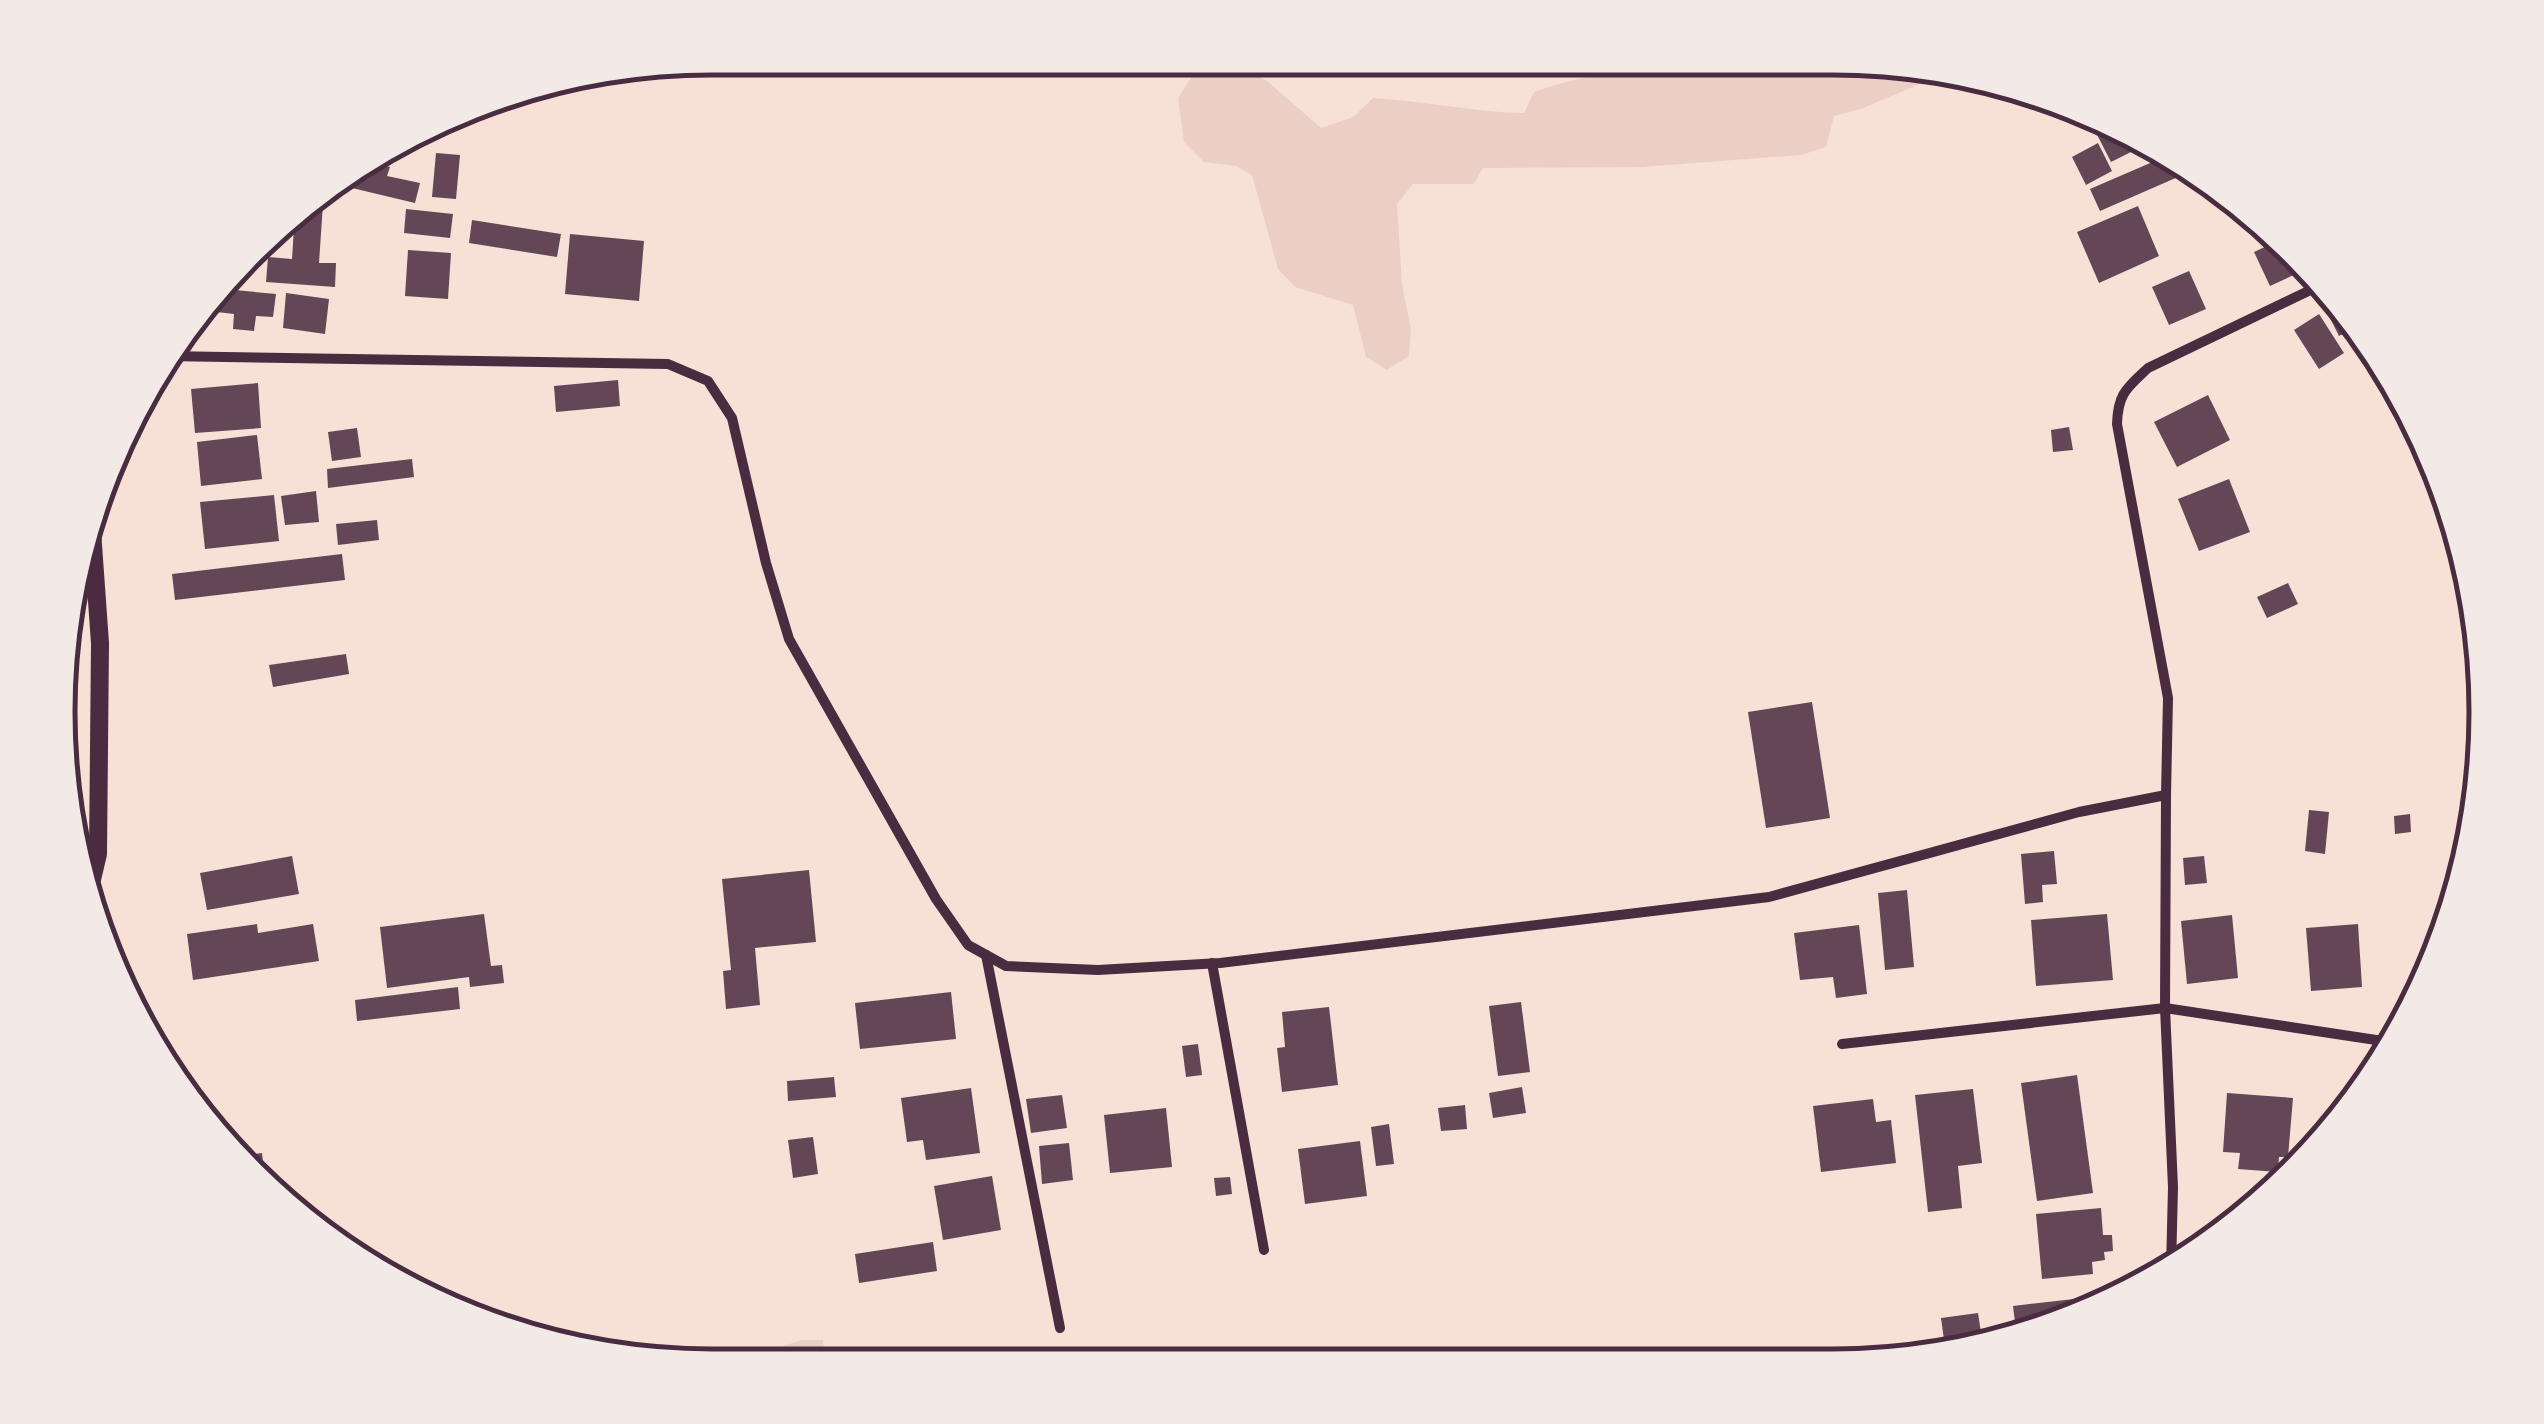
<svg xmlns="http://www.w3.org/2000/svg" width="2544" height="1424" font-family="Inter,sans-serif">
<rect width="100%" height="100%" fill="#f7e1d7"/>
<g fill="#ebcfc5">
<path d="M1737,59H1874L1917,66L1922,83L1861,109L1834,116L1826,147L1801,155L1642,167L1483,168L1474,184H1413L1397,204L1402,284L1411,330L1409,356L1387,370L1366,357L1353,305L1295,287L1278,269L1252,175L1236,166L1204,162L1184,142L1178,98L1200,64L1236,61L1267,81L1321,128L1353,117L1373,98C1424,101 1473,112 1524,113L1534,92C1599,68 1668,66 1737,59Z"/>
<path d="M801,1340H823L826,1365H729Z"/>
</g>
<g fill="#644757">
<path d="M1064,58H1124V64L1065,68Z"/>
<path d="M2095,119L2099,120L2151,142L2111,162L2090,121Z"/>
<path d="M2098,143L2112,171L2086,185L2072,157Z"/>
<path d="M436,153L460,155L456,199L432,197Z"/>
<path d="M2171,154L2194,170L2100,211L2090,189Z"/>
<path d="M371,162L390,167L387,176L420,183L415,203L331,183Z"/>
<path d="M320,189H324L319,263H336L335,287L266,282L268,257L292,259L295,212Z"/>
<path d="M2138,206L2159,256L2099,283L2077,232Z"/>
<path d="M406,209L453,214L450,238L404,233Z"/>
<path d="M472,220L561,234L557,257L469,243Z"/>
<path d="M570,234L644,241L639,301L565,294Z"/>
<path d="M2282,239L2309,268L2270,286L2254,252Z"/>
<path d="M408,250L451,253L448,299L405,296Z"/>
<path d="M2189,271L2206,309L2169,325L2152,287Z"/>
<path d="M224,289L276,294L273,317L256,316L254,331L233,329L234,314L208,311L209,304Z"/>
<path d="M286,293L329,299L325,334L283,328Z"/>
<path d="M2344,306L2359,326L2339,336L2328,314Z"/>
<path d="M2319,314L2344,353L2319,369L2294,330Z"/>
<path d="M618,380L620,406L556,412L554,386Z"/>
<path d="M258,383L261,428L195,433L191,389Z"/>
<path d="M2208,395L2230,440L2177,467L2154,422Z"/>
<path d="M2409,410L2422,429L2415,436L2400,419Z"/>
<path d="M2069,427L2073,450L2053,452L2051,430Z"/>
<path d="M357,428L361,457L332,461L328,432Z"/>
<path d="M257,435L262,479L201,486L197,442Z"/>
<path d="M412,459L414,477L328,488L327,469Z"/>
<path d="M2229,479L2250,532L2199,551L2178,499Z"/>
<path d="M316,491L319,522L285,525L281,496Z"/>
<path d="M274,495L279,541L205,549L200,502Z"/>
<path d="M377,520L379,540L338,545L336,524Z"/>
<path d="M342,554L345,580L175,600L172,574Z"/>
<path d="M2288,583L2298,604L2267,618L2257,597Z"/>
<path d="M346,654L349,674L273,687L269,665Z"/>
<path d="M1812,702L1830,818L1766,828L1748,712Z"/>
<path d="M2309,810L2329,812L2325,854L2305,851Z"/>
<path d="M2410,814L2411,832L2395,834L2394,816Z"/>
<path d="M2054,851L2057,884L2042,885L2043,902L2025,904L2021,854Z"/>
<path d="M292,856L299,894L207,910L200,873Z"/>
<path d="M2204,856L2207,883L2185,885L2183,858Z"/>
<path d="M809,870L816,942L755,948L760,1005L726,1009L723,971L731,970L722,879Z"/>
<path d="M1907,890L1914,967L1885,970L1878,893Z"/>
<path d="M484,914L491,966L502,965L504,983L470,987L469,977L387,988L380,927Z"/>
<path d="M2107,914L2113,980L2036,986L2031,920Z"/>
<path d="M2232,915L2238,978L2187,984L2181,921Z"/>
<path d="M257,924L258,933L313,924L319,961L193,980L187,934Z"/>
<path d="M2358,924L2362,987L2311,991L2306,928Z"/>
<path d="M1859,925L1867,994L1836,998L1833,977L1800,980L1794,933Z"/>
<path d="M458,987L460,1009L357,1021L355,1000Z"/>
<path d="M951,992L956,1039L860,1049L855,1003Z"/>
<path d="M1521,1002L1530,1072L1498,1076L1489,1006Z"/>
<path d="M1329,1007L1338,1085L1282,1092L1277,1048L1285,1047L1282,1012Z"/>
<path d="M1198,1044L1202,1075L1186,1077L1182,1046Z"/>
<path d="M2077,1075L2093,1193L2037,1201L2021,1083Z"/>
<path d="M834,1077L836,1097L788,1101L787,1081Z"/>
<path d="M1522,1087L1526,1113L1493,1118L1489,1093Z"/>
<path d="M971,1088L980,1153L926,1160L923,1140L907,1142L901,1098Z"/>
<path d="M1973,1089L1982,1163L1958,1166L1962,1208L1928,1212L1915,1095Z"/>
<path d="M2227,1093L2293,1098L2288,1157H2279L2278,1172L2238,1169L2240,1153L2223,1152Z"/>
<path d="M1062,1095L1067,1128L1031,1133L1026,1099Z"/>
<path d="M1873,1099L1876,1122L1891,1120L1896,1163L1821,1172L1813,1106Z"/>
<path d="M1465,1105L1467,1129L1441,1131L1438,1108Z"/>
<path d="M1166,1108L1172,1167L1110,1173L1104,1115Z"/>
<path d="M1389,1124L1394,1164L1376,1166L1371,1127Z"/>
<path d="M813,1137L818,1174L793,1178L788,1140Z"/>
<path d="M1360,1141L1367,1196L1305,1204L1298,1149Z"/>
<path d="M1069,1143L1073,1180L1042,1184L1039,1146Z"/>
<path d="M262,1153L265,1180L235,1156Z"/>
<path d="M992,1176L1001,1230L943,1240L934,1186Z"/>
<path d="M1230,1177L1232,1194L1216,1196L1214,1178Z"/>
<path d="M2101,1208L2103,1235H2112L2113,1251L2104,1252L2105,1260L2092,1262L2093,1274L2042,1279L2036,1214Z"/>
<path d="M933,1242L937,1271L859,1283L855,1254Z"/>
<path d="M2100,1296V1303L2043,1332L2017,1338L2013,1306Z"/>
<path d="M1978,1313L1983,1346L1946,1354L1941,1318Z"/>
</g>
<g fill="none" stroke-linecap="round" stroke-linejoin="round">
<g stroke="#4a2c40" stroke-width="10">
<path d="M1193,58V67"/>
<path d="M165,356L668,364L708,381L732,418L766,563L789,639L936,899L968,945L1006,966L1098,970L1220,963L1769,897L2079,812L2166,795L2165,1008L1842,1044"/>
<path d="M2166,795L2168,698L2117,424C2118,393 2127,388 2148,368L2323,284"/>
<path d="M986,955L1060,1328"/>
<path d="M1212,963L1264,1250"/>
<path d="M2171,1269L2173,1187L2165,1008L2396,1043"/>
</g>
<path stroke="#4a2c40" stroke-width="18" d="M90,888L98,854L100,643L91,517"/>
</g>
<path d="M0 0H2544V1424H0ZM712 75H1832A637 637 0 0 1 2469 712V712A637 637 0 0 1 1832 1349H712A637 637 0 0 1 75 712V712A637 637 0 0 1 712 75Z" fill="#f1eae7" fill-rule="evenodd"/>
<path fill="none" stroke="#4a2c40" stroke-width="5" d="M712 75H1832A637 637 0 0 1 2469 712V712A637 637 0 0 1 1832 1349H712A637 637 0 0 1 75 712V712A637 637 0 0 1 712 75Z"/>
</svg>
